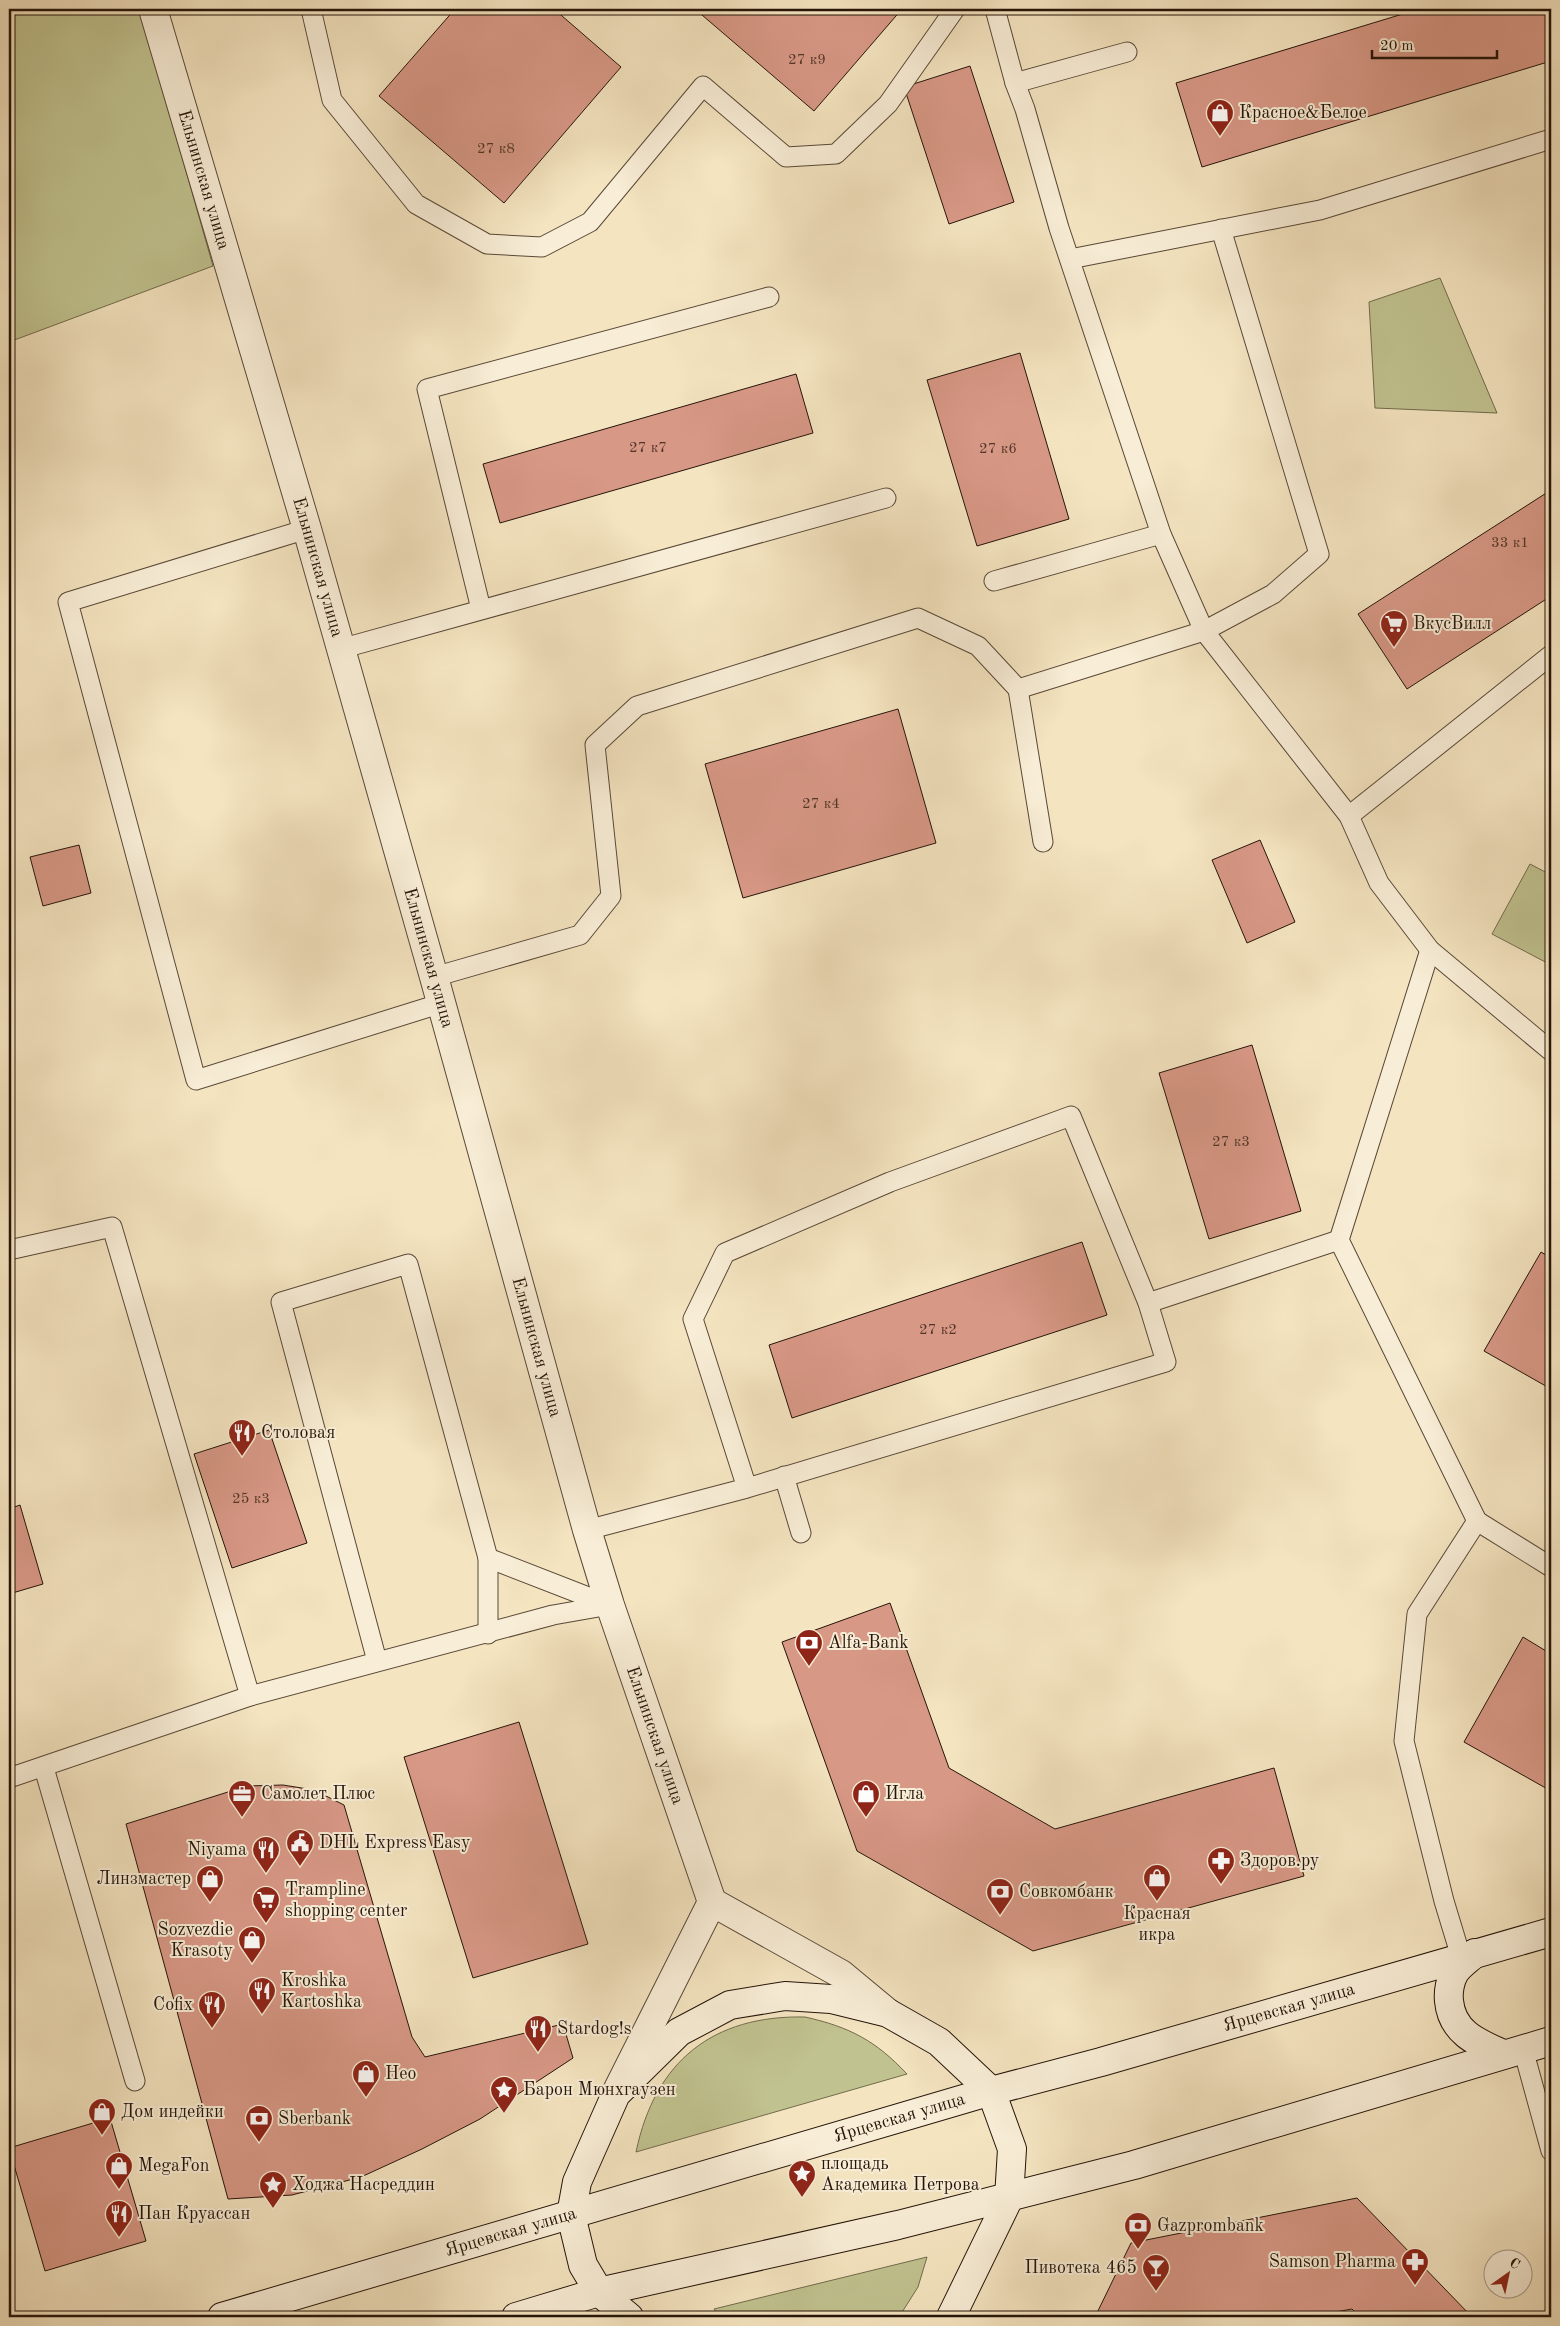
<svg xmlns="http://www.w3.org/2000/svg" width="1560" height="2326" font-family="'Old Standard TT',serif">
<rect width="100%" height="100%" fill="#f4e4c0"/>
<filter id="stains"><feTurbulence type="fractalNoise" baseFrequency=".004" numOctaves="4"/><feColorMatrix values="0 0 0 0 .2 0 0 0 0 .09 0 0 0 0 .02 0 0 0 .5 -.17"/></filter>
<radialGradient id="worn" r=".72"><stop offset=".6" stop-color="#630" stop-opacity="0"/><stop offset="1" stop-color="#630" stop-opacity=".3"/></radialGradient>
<g fill="#c0c28f" stroke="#726b4c">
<path d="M9,9H140L213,266L9,342Z"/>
<path d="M1440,278L1497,413L1375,408L1369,302Z"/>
<path d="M1530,864L1551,875V965L1492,934Z"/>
<path d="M805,2017C850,2027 876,2041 907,2074L636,2152C655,2061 713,2015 805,2017Z"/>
<path d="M927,2257L918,2287L899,2317H720L714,2309Z"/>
</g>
<g fill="#d89886" stroke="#251409">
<path d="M455,9H554L621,67L504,203L379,96Z"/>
<path d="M695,9H902L814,111Z"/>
<path d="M1419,9H1551V61L1202,167L1176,83Z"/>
<path d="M970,66L1014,202L949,224L904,87Z"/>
<path d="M1020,353L1069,519L977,546L927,380Z"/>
<path d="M796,374L813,433L500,523L483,464Z"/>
<path d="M1551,490V596L1407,689L1358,614Z"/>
<path d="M898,709L936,843L743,898L705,764Z"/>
<path d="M1260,840L1295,922L1247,943L1212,860Z"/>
<path d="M79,845L91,893L43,906L30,857Z"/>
<path d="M1252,1045L1301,1211L1209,1239L1159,1073Z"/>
<path d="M1082,1242L1107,1315L792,1418L769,1345Z"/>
<path d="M1541,1252L1551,1258V1389L1484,1351Z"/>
<path d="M269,1430L307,1543L232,1568L194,1454Z"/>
<path d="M20,1505L43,1584L9,1594V1509Z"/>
<path d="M890,1603L949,1768L1055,1829L1274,1768L1304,1876L1033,1951L857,1851L782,1642Z"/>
<path d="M1523,1637L1551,1654V1791L1464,1742Z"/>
<path d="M519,1722L588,1944L473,1978L404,1757Z"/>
<path d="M283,1785L314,1790L344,1805L412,2037L425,2057L563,2024L573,2058L480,2119L422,2149L361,2177L292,2195L228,2199L126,1824L247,1786Z"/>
<path d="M110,2118L146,2241L45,2271L9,2148Z"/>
<path d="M1357,2198L1472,2317H1360L1352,2309L1309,2317H1095L1131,2243Z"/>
</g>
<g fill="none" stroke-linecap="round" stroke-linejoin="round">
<defs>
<g id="lane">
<path d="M311,9L332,100L416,204L487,244L542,247L590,222L703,86L786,157L836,154L888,104L955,9"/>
<path d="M995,9L1015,83L1025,109L1059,228L1161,534L1204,631L1349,816L1379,883L1430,950L1551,1051"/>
<path d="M1015,83L1127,52"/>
<path d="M1070,259L1320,210L1551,139"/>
<path d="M307,529L68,602L196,1080L442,1003"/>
<path d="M994,581L1161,534"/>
<path d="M481,609L427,389L769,297"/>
<path d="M340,649L886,498"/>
<path d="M1018,689L1043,842"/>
<path d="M1349,816L1551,655"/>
<path d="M1430,950L1339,1240L1477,1521"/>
<path d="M434,977L580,935L611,896L595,745L637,706L918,618L978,646L1018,689L1204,631L1273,594L1319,554L1221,229"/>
<path d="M9,1250L112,1227L250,1696"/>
<path d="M1148,1303L1339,1240"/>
<path d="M784,1476L801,1533"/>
<path d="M587,1530L747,1488L1166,1362L1148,1303L1071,1116L890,1182L725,1253L693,1319L747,1488"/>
<path d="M488,1558L609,1605"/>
<path d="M377,1661L281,1302L408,1264L488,1558V1634"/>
<path d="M44,1768L135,2081"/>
<path d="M9,1778L250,1696L553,1615L610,1605"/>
<path d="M1461,1957L1444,1901L1404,1741L1417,1614L1477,1521L1551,1567"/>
<path d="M1523,2049L1551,2151"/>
</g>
<g id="street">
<path id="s1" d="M153,9L307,529L434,977L587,1530L610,1605L712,1902"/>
<path d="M712,1902L841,1974L888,2013"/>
<path d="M618,2089L712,1902"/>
</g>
<g id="secondary">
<path d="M1475,1953C1469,1959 1460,1965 1455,1972C1450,1980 1448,1992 1449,2001C1452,2033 1478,2043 1503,2054"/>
<path id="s2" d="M222,2317L991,2091L1101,2062L1551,1932"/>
<path d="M516,2317L599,2292L898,2225L1134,2165L1551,2041"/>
<path d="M629,2317L599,2292L583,2265L571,2215L577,2182L616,2094L679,2032L730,2005L785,1996L831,1999L888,2013L939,2042L991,2091L1012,2149L1009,2198L951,2317"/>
</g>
</defs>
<use href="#lane" stroke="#594837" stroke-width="21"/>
<use href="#street" stroke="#594837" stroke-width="30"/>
<use href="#secondary" stroke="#251409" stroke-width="30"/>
<use href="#lane" stroke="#f8edd6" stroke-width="19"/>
<use href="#street" stroke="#f8edd6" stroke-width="28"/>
<use href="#secondary" stroke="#f8edd6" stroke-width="28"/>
</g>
<defs>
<symbol id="shop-pin" viewBox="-11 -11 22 30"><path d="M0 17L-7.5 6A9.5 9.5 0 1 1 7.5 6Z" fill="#8f2418" stroke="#f8edd6"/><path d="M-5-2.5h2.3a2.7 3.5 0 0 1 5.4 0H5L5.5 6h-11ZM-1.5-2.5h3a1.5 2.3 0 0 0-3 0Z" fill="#fff"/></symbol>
<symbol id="supermarket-pin" viewBox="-11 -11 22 30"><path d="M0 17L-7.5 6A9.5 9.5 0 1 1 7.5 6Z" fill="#8f2418" stroke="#f8edd6"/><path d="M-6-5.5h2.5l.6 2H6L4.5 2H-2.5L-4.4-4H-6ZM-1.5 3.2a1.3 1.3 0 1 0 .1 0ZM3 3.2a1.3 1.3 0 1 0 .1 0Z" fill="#fff"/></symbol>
<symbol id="restaurant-pin" viewBox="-11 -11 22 30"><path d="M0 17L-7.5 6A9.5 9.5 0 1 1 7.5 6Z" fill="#8f2418" stroke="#f8edd6"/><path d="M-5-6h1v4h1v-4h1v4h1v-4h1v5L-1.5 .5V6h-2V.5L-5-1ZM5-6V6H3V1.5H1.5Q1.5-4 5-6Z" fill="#fff"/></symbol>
<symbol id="bank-pin" viewBox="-11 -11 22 30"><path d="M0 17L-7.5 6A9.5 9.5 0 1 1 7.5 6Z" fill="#8f2418" stroke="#f8edd6"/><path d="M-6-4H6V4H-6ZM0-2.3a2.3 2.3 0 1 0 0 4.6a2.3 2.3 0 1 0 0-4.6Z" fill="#fff"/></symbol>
<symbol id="office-pin" viewBox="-11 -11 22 30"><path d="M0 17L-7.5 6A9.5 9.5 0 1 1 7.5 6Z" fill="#8f2418" stroke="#f8edd6"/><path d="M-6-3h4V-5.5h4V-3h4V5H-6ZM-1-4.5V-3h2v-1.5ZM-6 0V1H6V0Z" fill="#fff"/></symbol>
<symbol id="civic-pin" viewBox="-11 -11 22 30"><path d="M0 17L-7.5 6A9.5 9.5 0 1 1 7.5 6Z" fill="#8f2418" stroke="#f8edd6"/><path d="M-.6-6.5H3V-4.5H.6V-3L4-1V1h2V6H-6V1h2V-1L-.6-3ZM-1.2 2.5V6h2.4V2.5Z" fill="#fff"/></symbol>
<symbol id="pharmacy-pin" viewBox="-11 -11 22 30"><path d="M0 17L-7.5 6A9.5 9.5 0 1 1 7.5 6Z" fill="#8f2418" stroke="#f8edd6"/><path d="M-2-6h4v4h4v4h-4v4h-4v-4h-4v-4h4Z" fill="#fff"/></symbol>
<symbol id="sight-pin" viewBox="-11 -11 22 30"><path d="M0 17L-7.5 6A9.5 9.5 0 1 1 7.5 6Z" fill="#8f2418" stroke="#f8edd6"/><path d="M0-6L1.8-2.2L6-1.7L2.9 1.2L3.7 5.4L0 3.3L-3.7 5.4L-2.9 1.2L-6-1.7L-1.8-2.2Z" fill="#fff"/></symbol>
<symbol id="bar-pin" viewBox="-11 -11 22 30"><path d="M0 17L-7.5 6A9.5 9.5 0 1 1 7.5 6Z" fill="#8f2418" stroke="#f8edd6"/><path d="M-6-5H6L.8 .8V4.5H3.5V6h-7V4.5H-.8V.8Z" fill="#fff"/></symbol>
</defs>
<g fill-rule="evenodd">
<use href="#shop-pin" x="1204" y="97" width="32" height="43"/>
<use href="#supermarket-pin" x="1378" y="608" width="32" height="43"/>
<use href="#restaurant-pin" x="226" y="1417" width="32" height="43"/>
<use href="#bank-pin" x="793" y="1627" width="32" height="43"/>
<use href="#office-pin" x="226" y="1778" width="32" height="43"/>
<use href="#shop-pin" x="850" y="1778" width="32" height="43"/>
<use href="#civic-pin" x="284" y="1827" width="32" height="43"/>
<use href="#restaurant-pin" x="250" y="1834" width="32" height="43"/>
<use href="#pharmacy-pin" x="1205" y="1845" width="32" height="43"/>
<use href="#shop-pin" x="1141" y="1862" width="32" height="43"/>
<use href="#shop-pin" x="194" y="1863" width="32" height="43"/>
<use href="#bank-pin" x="984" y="1876" width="32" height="43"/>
<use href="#supermarket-pin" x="250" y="1884" width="32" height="43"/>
<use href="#shop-pin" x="236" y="1924" width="32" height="43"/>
<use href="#restaurant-pin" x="246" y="1975" width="32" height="43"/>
<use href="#restaurant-pin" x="196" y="1989" width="32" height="43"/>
<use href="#restaurant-pin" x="522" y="2013" width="32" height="43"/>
<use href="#shop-pin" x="350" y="2058" width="32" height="43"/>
<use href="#sight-pin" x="488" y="2074" width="32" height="43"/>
<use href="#shop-pin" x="86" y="2096" width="32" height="43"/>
<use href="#bank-pin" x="243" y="2103" width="32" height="43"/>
<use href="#shop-pin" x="103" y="2150" width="32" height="43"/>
<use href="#sight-pin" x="786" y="2158" width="32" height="43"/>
<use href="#sight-pin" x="257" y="2169" width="32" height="43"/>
<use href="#restaurant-pin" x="103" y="2198" width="32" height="43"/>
<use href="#bank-pin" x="1122" y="2210" width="32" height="43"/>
<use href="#pharmacy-pin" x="1399" y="2246" width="32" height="43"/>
<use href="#bar-pin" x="1140" y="2252" width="32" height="43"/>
</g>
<g text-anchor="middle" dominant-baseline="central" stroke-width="4" stroke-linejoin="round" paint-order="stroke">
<g font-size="15" fill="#523528">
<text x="807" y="60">27 к9</text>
<text x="496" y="149">27 к8</text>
<text x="648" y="448">27 к7</text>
<text x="998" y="449">27 к6</text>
<text x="1510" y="543">33 к1</text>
<text x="821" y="804">27 к4</text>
<text x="1231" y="1142">27 к3</text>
<text x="938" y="1330">27 к2</text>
<text x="251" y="1499">25 к3</text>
</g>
<g font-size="18" fill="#251409" stroke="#f8edd6" text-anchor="start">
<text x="1239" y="113">Красное&amp;Белое</text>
<text x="1413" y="624">ВкусВилл</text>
<text x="261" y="1433">Столовая</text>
<text x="828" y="1643">Alfa-Bank</text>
<text x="261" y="1794">Самолет Плюс</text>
<text x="885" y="1794">Игла</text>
<text x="319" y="1843">DHL Express Easy</text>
<text x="247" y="1850" text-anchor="end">Niyama</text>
<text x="1240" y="1861">Здоров.ру</text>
<text x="191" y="1879" text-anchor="end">Линзмастер</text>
<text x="285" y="1890">Trampline<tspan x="285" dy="21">shopping center</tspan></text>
<text x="1019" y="1892">Совкомбанк</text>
<text x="1157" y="1914" text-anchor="middle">Красная<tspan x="1157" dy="21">икра</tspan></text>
<text x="233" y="1930" text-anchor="end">Sozvezdie<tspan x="233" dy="21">Krasoty</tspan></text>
<text x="281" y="1981">Kroshka<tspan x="281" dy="21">Kartoshka</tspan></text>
<text x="193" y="2005" text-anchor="end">Cofix</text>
<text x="557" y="2029">Stardog!s</text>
<text x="385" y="2074">Нео</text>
<text x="523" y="2090">Барон Мюнхгаузен</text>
<text x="121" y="2112">Дом индейки</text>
<text x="278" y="2119">Sberbank</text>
<text x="821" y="2164">площадь<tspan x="821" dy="21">Академика Петрова</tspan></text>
<text x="138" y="2166">MegaFon</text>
<text x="292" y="2185">Ходжа Насреддин</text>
<text x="138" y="2214">Пан Круассан</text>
<text x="1157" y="2226">Gazprombank</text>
<text x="1396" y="2262" text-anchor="end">Samson Pharma</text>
<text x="1137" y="2268" text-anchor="end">Пивотека 465</text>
</g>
<g font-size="18" fill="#251409" stroke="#f8edd6">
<text stroke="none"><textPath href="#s1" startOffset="178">Ельнинская улица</textPath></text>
<text stroke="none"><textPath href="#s1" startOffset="582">Ельнинская улица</textPath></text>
<text stroke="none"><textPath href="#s1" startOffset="988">Ельнинская улица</textPath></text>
<text stroke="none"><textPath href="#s1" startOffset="1392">Ельнинская улица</textPath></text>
<text stroke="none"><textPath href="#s1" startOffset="1798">Ельнинская улица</textPath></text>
<text stroke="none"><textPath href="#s2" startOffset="1111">Ярцевская улица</textPath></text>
<text stroke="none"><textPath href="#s2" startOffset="706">Ярцевская улица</textPath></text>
<text stroke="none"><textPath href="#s2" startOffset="301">Ярцевская улица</textPath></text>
</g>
</g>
<rect width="1560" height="2326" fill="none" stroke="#f4e4c0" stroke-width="30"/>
<rect x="10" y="10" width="1540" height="2306" fill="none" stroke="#251409" stroke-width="2.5"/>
<rect x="15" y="15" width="1530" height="2296" fill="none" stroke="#251409"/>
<g transform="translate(1508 2274) rotate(33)"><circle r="24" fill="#f8edd6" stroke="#a49684"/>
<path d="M0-4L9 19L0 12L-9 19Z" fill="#8f2418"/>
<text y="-8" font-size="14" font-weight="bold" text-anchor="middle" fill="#251409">С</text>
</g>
<path d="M1372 50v8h125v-8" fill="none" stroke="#251409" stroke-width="2.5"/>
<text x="1380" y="50" font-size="15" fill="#251409" stroke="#f8edd6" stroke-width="4" paint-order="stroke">20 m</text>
<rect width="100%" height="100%" filter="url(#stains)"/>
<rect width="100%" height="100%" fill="url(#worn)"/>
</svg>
